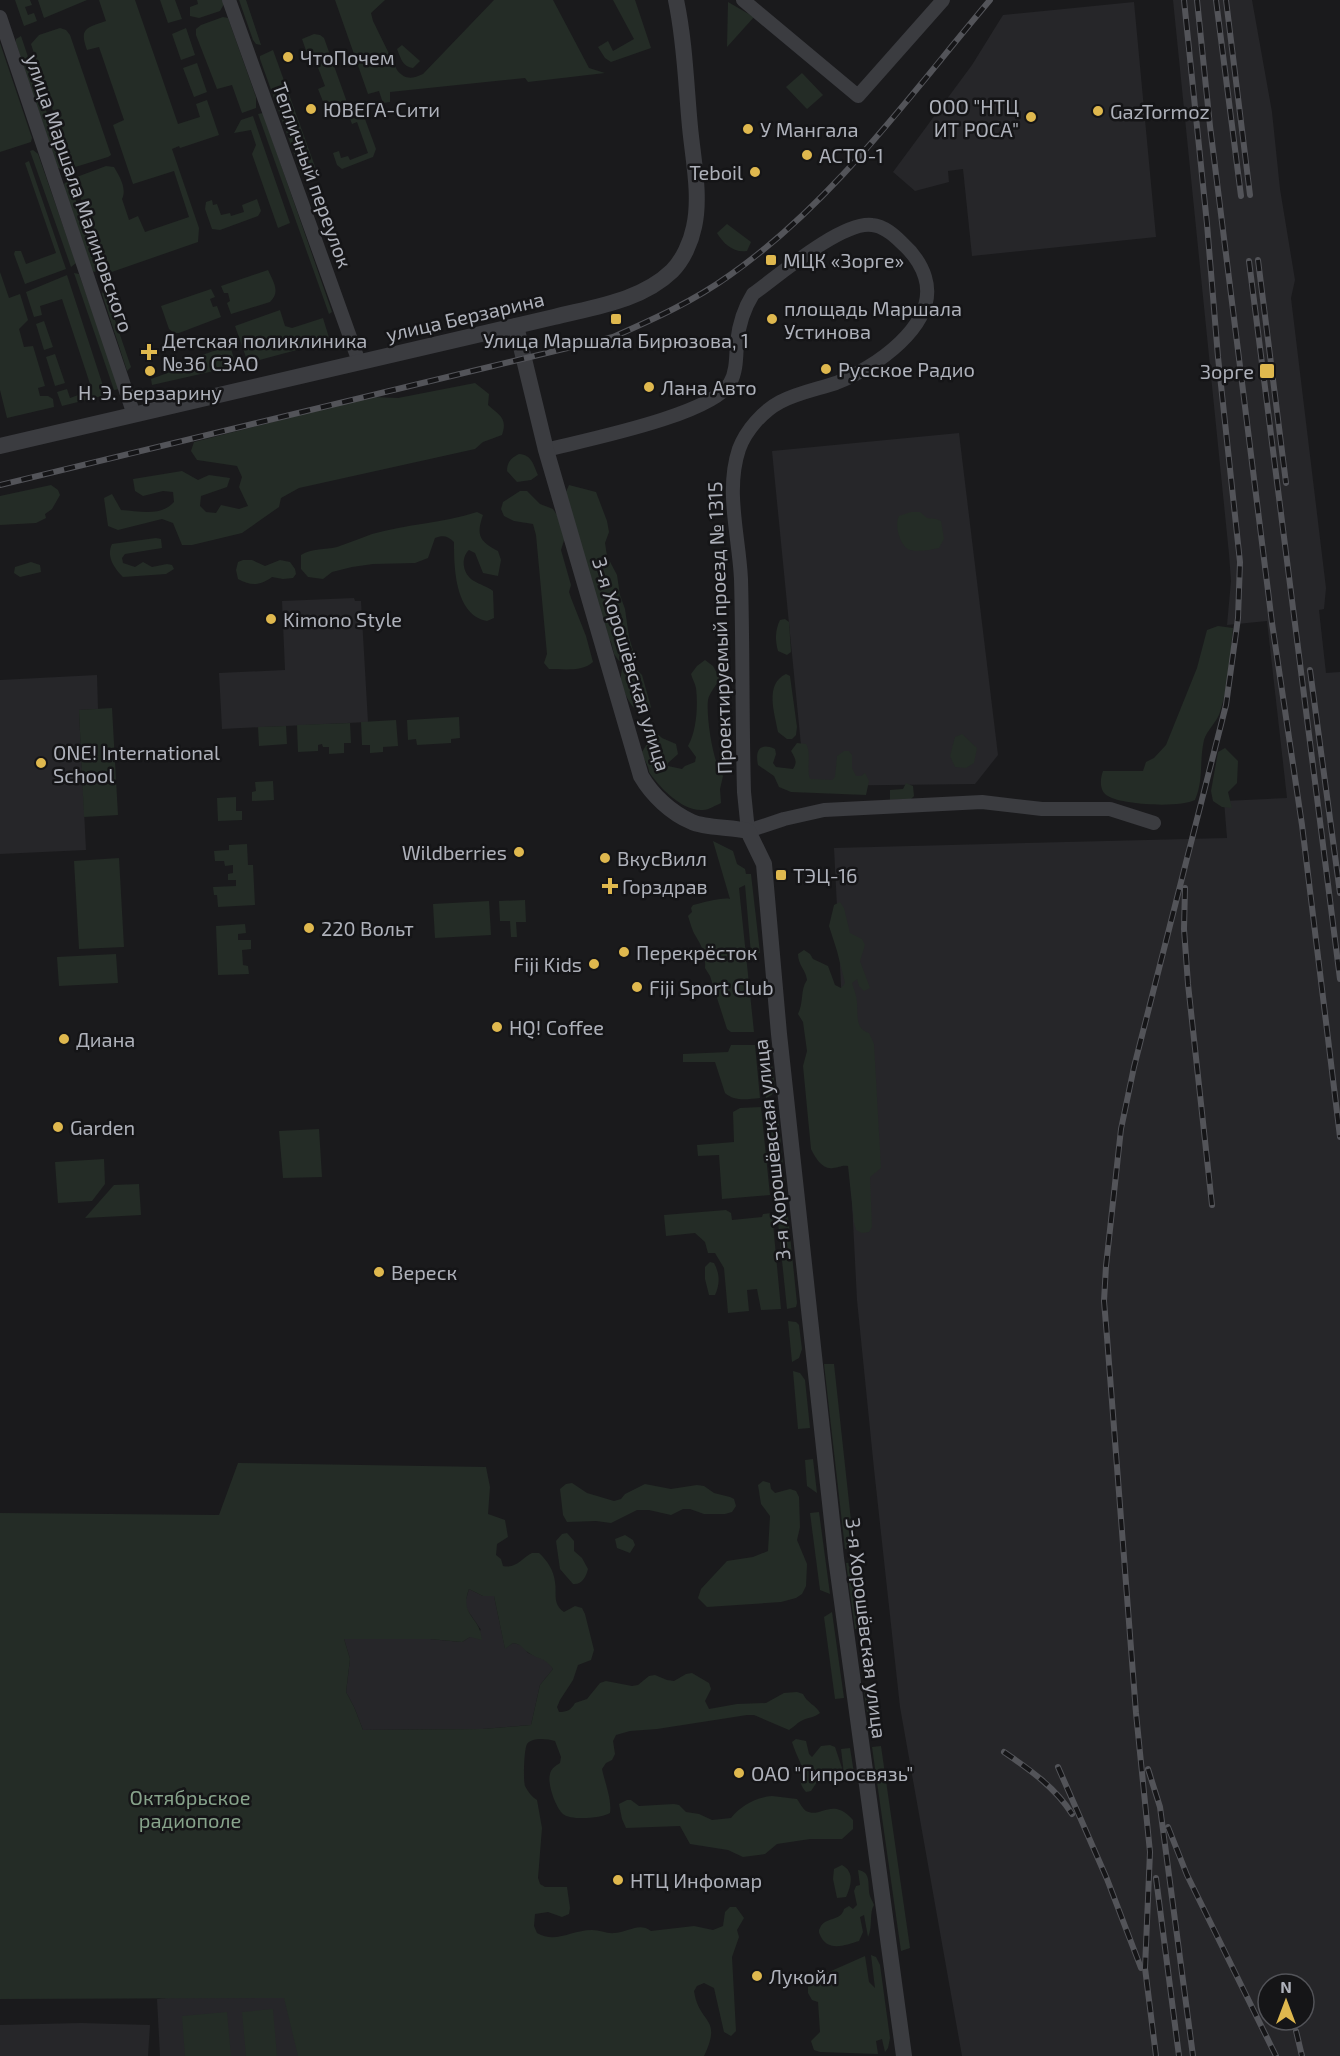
<svg xmlns="http://www.w3.org/2000/svg" width="1340" height="2056" font-family="'Exo 2',sans-serif">
<rect width="100%" height="100%" fill="#1a1a1c"/>
<g fill="#262629" fill-rule="evenodd">
<path d="M1173,0H1252L1272,112L1280,189L1295,280L1291,298L1326,588L1324,609L1319,610L1326,673L1340,672V2056H962L900,1707L874,1469L857,1300L834,848L1227,838L1224,801L1287,798L1267,621L1227,625L1231,581L1229,554ZM1268,1984H1304V2020H1268Z"/>
<path d="M1134,2L1156,237L972,256L963,169L948,171L949,182L915,191L893,172L972,65L1003,15Z"/>
<path d="M959,433L998,755L975,784L805,786L772,451Z"/>
<path d="M354,598L355,601H361L368,722L222,729L219,673L285,670L282,601Z"/>
<path d="M97,675L98,709L79,710L86,850L0,854V680Z"/>
<path d="M469,1589L483,1596H494L505,1648L513,1643L522,1645L528,1653L548,1661L553,1669L540,1685L531,1725L483,1729L363,1730L354,1707L346,1692L350,1659L344,1639H430L462,1642L481,1630L466,1608V1599Z"/>
<path d="M322,1982L325,2056H160L157,1999Z"/>
<path d="M81,2023L150,2025L148,2056H0V2025Z"/>
</g>
<g fill="#242c26" fill-rule="evenodd">
<path d="M15,0H30L32,5L25,7L28,15L34,13L37,21L24,26Z"/>
<path d="M38,0H87L44,18Z"/>
<path d="M99,0H135L178,124L200,117L196,104L207,100L219,135L180,148L179,146L172,149L199,228L198,242L106,274L74,178L106,166L114,167C120,177 127,189 122,199L129,220L138,216L145,232L189,217L174,171L133,184L113,125L124,120L99,47L87,50C79,28 86,28 106,21Z"/>
<path d="M160,0H175L182,19L168,23Z"/>
<path d="M197,0H222L224,4L220,11L199,18L190,16V7L198,4Z"/>
<path d="M239,0H246L261,45L256,44L253,40Z"/>
<path d="M335,0H385L371,13L373,21L397,70C405,80 412,79 423,74L494,0H553L589,68L605,73L528,82L525,78L390,92V102L383,103L379,91L368,94Z"/>
<path d="M613,0H635L651,48L611,62L605,58L598,47L608,41L613,51L634,39Z"/>
<path d="M728,2L754,17L727,47Z"/>
<path d="M223,17L228,18L256,97V108L242,113L232,85L217,89L196,35V29L201,25Z"/>
<path d="M60,28L66,30L70,35L111,155L108,157L72,168L31,44L39,35Z"/>
<path d="M186,28L195,55L181,60L172,34Z"/>
<path d="M314,34L320,35L324,38L348,105L356,103L362,111L376,149L373,157L342,169L337,165L333,153L339,151L341,158L348,156L350,160L368,153L357,122L352,124L345,105L336,108L333,101L324,104L318,89L325,86L314,57L309,59L302,39Z"/>
<path d="M21,36L66,170L58,168L56,163L16,43V39Z"/>
<path d="M0,43L32,138L31,142L0,152Z"/>
<path d="M402,45L420,61L413,68C403,67 401,59 397,49Z"/>
<path d="M273,50L317,172L304,177L302,176L260,59V56Z"/>
<path d="M197,63L207,92L194,97L183,68Z"/>
<path d="M802,73L823,95L807,109L786,87Z"/>
<path d="M263,113L332,312L329,314L258,114Z"/>
<path d="M253,116L290,223L278,228L252,154L256,145L251,130L234,133L241,120Z"/>
<path d="M33,150L38,154L76,263L71,267L30,151Z"/>
<path d="M29,161L66,269L25,284L14,254L15,251H21L26,264L56,253L25,163Z"/>
<path d="M69,180L99,270L94,272L90,268L65,190L64,184Z"/>
<path d="M257,199L261,211L258,216L220,230L212,229L205,209L206,202L212,200L213,205L217,204L221,215L230,213L231,216L244,212L242,205Z"/>
<path d="M727,224L751,242L747,251C733,253 724,244 717,233Z"/>
<path d="M268,270C273,281 281,292 270,302L231,314L227,303L230,301L228,293H224L221,286Z"/>
<path d="M0,272L9,298L20,294L28,320L19,329L24,347L33,346L45,386L38,388L40,396H48L53,399L54,407L7,418L0,390Z"/>
<path d="M74,273L79,274L120,389L114,390Z"/>
<path d="M67,275L106,395L62,406L57,392L67,389L70,398L92,390L62,299L40,306L42,315L34,317L26,292Z"/>
<path d="M104,288L131,367L127,371L102,294Z"/>
<path d="M211,289L215,297L210,299L213,307L217,306L221,317L179,333H174L169,329L161,306Z"/>
<path d="M280,310L285,326L292,328L323,318L330,341L248,363L235,326Z"/>
<path d="M44,321L53,347L44,350L36,324Z"/>
<path d="M230,345L236,366L152,385L151,379L184,367L183,362Z"/>
<path d="M55,354L65,383L55,386L46,357Z"/>
<path d="M475,383L489,394L488,405C499,415 508,418 502,435L483,442L475,449L299,488L281,498L279,507L242,533L192,545H182L173,523L162,519L118,530L108,526L104,498L112,494L121,510C140,511 160,517 174,502L173,492L163,491L143,496L135,491L133,479L182,471L198,480L209,475L230,478L227,487L201,496L200,506L206,512L216,513L221,505L239,509L248,506L239,487L242,477L237,466L197,460L191,451L194,442L371,397L398,398Z"/>
<path d="M519,454C532,455 533,464 538,475L531,480L517,482L507,471C507,462 511,458 519,454Z"/>
<path d="M51,485L58,490L60,495L52,509L45,514L46,518L36,523L0,525V496Z"/>
<path d="M569,485L596,492L607,521L609,532L605,543L607,556L617,575L620,595L625,609L629,637L634,654L630,659L619,661L614,654L611,642L602,631L566,492Z"/>
<path d="M520,491H527L540,504L553,509L557,515L565,537L561,550L571,585L569,592L571,598L586,636L593,662C583,672 563,669 549,669L544,663L547,654L536,535L533,524L514,521L504,516L501,509L503,502Z"/>
<path d="M477,512L483,515C476,535 479,541 498,551L501,560L498,576L483,573L475,553L469,550C460,558 463,575 474,581C480,585 487,586 493,591L494,618L487,621C455,615 454,568 454,542C448,536 443,535 435,538L428,558L415,563L373,564L352,567L332,572L323,579L308,577L301,569V555C312,548 325,550 337,547C349,543 361,538 372,534C407,524 443,523 477,512Z"/>
<path d="M911,512H920L927,518L936,519L941,521L944,539L939,548C931,550 918,552 910,550C900,547 894,524 899,516Z"/>
<path d="M156,538L161,539L162,548L125,554L122,558L123,563L135,567L143,562L152,567L167,564L172,565L174,569L166,574L123,577C114,568 106,556 112,544Z"/>
<path d="M243,560H252L265,566L280,560L290,562L295,569L296,574L293,578L283,579L272,577C260,586 251,586 238,579L236,570L238,562Z"/>
<path d="M31,562L40,565L41,572L20,577L14,573L15,567Z"/>
<path d="M785,619L789,622L791,652L787,655L778,651C775,641 775,630 780,620Z"/>
<path d="M1218,626L1233,628C1230,656 1229,684 1220,712C1217,722 1207,730 1204,740C1199,762 1204,779 1195,800C1180,808 1122,805 1108,796C1099,791 1100,779 1103,771H1143L1146,762L1154,758L1166,745L1197,668L1207,630Z"/>
<path d="M705,660L713,666L720,679C716,685 709,694 708,700C706,716 713,764 723,776L720,789L721,803C716,805 709,810 703,810C683,812 659,787 649,772C649,765 643,760 642,752L647,744L646,736L650,732L654,731L662,738L676,744L678,754L668,763V766L682,769L685,766L695,762L696,757L688,746C697,730 698,705 696,688C695,683 692,678 691,674L697,666Z"/>
<path d="M626,664H631L642,675L651,707C637,725 624,693 621,682C620,677 622,672 622,667Z"/>
<path d="M786,674L790,676L797,727L796,735L792,739H787L778,732C775,714 764,684 786,674Z"/>
<path d="M112,708L118,815L84,817L79,710Z"/>
<path d="M459,717L460,738L451,739V743L417,745L416,739L408,740L407,720Z"/>
<path d="M396,720L398,746L383,747V752L370,753V745H362L361,722Z"/>
<path d="M350,723L351,743H344V753L329,754V747H323L322,744L318,745V751L298,752L297,725Z"/>
<path d="M286,726L287,744L259,746L258,727Z"/>
<path d="M962,734L977,748L974,763L966,768L955,767L950,756L955,737Z"/>
<path d="M797,743L806,744C812,754 806,768 810,779L832,780L835,777L837,756L844,751H849L852,755V768L856,776H861L865,773L869,781L866,795L791,792L779,787L774,776L758,765C755,751 759,742 775,749L776,754L773,763L776,767L793,769C798,762 795,758 791,751Z"/>
<path d="M1225,748L1238,761L1237,783L1228,792L1232,808L1222,807L1213,801L1211,791L1218,752Z"/>
<path d="M273,781L274,800L252,801V792L256,791L255,782Z"/>
<path d="M906,783L913,786L914,796L911,799L890,800V790L903,789Z"/>
<path d="M236,797V811H242V820L218,821L217,798Z"/>
<path d="M713,841L733,851L737,864L745,869L746,874H751L760,953L751,954L745,885L739,888L754,1032H731L727,1029L710,976L705,968C706,955 702,946 695,935C692,930 690,922 688,916L692,912L691,908L693,905C702,903 723,897 730,899Z"/>
<path d="M247,844L248,865H253L255,905L218,907L217,895H214L213,887L236,886V880H228V874L233,873V865L225,866L224,861H215L214,851L229,850V845Z"/>
<path d="M119,858L124,947L79,949L74,861Z"/>
<path d="M525,900L526,922H516L517,937H511L510,921H500L499,901Z"/>
<path d="M489,901L491,935L435,938L433,904Z"/>
<path d="M840,902L844,908L850,933L862,939L865,945L860,961L870,988L864,991L859,986L857,979L852,983C854,990 857,996 857,1003C858,1015 855,1029 869,1033L874,1044L881,1168L870,1177L872,1227L869,1232L862,1233L856,1230L854,1223L848,1166C841,1165 839,1168 833,1168C822,1170 815,1157 811,1149L803,1066L807,1051L803,1022L798,1014C804,1002 800,990 807,980C806,970 798,965 798,954L804,950L810,954L813,959L828,966L835,985L841,988L845,983L837,951L829,926L834,905Z"/>
<path d="M245,924L246,933L238,934V940H251V949L242,950L243,965L248,966L249,974L218,975L216,926Z"/>
<path d="M116,954L118,983L59,986L57,957Z"/>
<path d="M761,1044L768,1046L770,1049L775,1087L772,1095L766,1098Z"/>
<path d="M731,1045H755L760,1098C748,1099 735,1102 725,1093L715,1062H683V1054L728,1052Z"/>
<path d="M767,1106L774,1108L778,1115L785,1184L783,1192L776,1195Z"/>
<path d="M761,1107L770,1195L722,1199L719,1155L698,1156L697,1145L734,1142L733,1112L740,1108Z"/>
<path d="M319,1129L322,1177L283,1178L279,1131Z"/>
<path d="M104,1159L105,1184L92,1201L58,1203L55,1162Z"/>
<path d="M139,1184L141,1215L85,1218L114,1185Z"/>
<path d="M726,1210L731,1213L732,1220L762,1217L763,1214L772,1213L781,1309L761,1310L757,1289L747,1290L749,1311L728,1313L724,1268L715,1253H708L705,1242L695,1233L666,1236L664,1215Z"/>
<path d="M777,1212H787L788,1216L797,1303L796,1307L787,1309Z"/>
<path d="M710,1262L714,1263C720,1274 720,1284 715,1295H709L705,1279V1267Z"/>
<path d="M788,1321L796,1322L799,1325L802,1349L799,1358L792,1362Z"/>
<path d="M824,1364H834L854,1548L845,1549Z"/>
<path d="M793,1371L800,1373L805,1380L810,1428L798,1429Z"/>
<path d="M813,1459L817,1493L807,1486L805,1460Z"/>
<path d="M238,1463L486,1467L490,1487L488,1514L505,1520L508,1537L497,1544L496,1555L501,1559L503,1566C516,1569 522,1558 532,1553H539C547,1560 554,1571 555,1582C557,1594 552,1604 564,1612L575,1606L582,1608L585,1614L594,1650L591,1660L578,1665L573,1680L560,1700L557,1707L559,1712C567,1712 571,1710 575,1703L587,1699L600,1683L606,1681L632,1686L638,1685L649,1676L655,1675L667,1680L674,1681L686,1674L692,1673L709,1683L711,1689L705,1701L709,1709L737,1704L766,1703L784,1693L797,1692L803,1694C807,1703 816,1705 820,1713C814,1718 808,1717 801,1721C797,1723 794,1727 789,1730L754,1715H747L657,1729L630,1731L616,1735L613,1741L615,1754L612,1760L606,1763L602,1769C605,1783 612,1800 610,1813C602,1818 571,1821 563,1814C556,1808 547,1784 550,1774C551,1769 555,1766 560,1763L561,1757L555,1741C547,1739 533,1737 527,1744C524,1749 523,1780 525,1786C528,1792 532,1797 537,1800L542,1828L538,1878L540,1884L545,1887H567L570,1908L569,1914L562,1917L548,1912L535,1914L534,1926L537,1933C556,1944 571,1930 592,1930C600,1930 607,1934 615,1933C629,1932 639,1922 651,1931L694,1926L713,1930L723,1926L725,1912L730,1907H736L744,1918L737,1930L739,1937L732,1957L736,2031L731,2036L724,2032L714,1988L704,1983L697,1986L694,1991C699,2025 723,2016 704,2056H298L284,1998L0,1999V1513L219,1515ZM469,1589L483,1596H494L505,1649L513,1643C524,1645 521,1648 529,1653C539,1660 545,1657 553,1669L540,1685L531,1725L483,1729L363,1730L354,1707L346,1692L350,1659L344,1639H430L462,1642L470,1637L482,1640C480,1616 459,1616 469,1589Z"/>
<path d="M763,1481L770,1483L771,1489L775,1493L790,1489L796,1491L799,1497L800,1527L797,1540L807,1564L806,1586L802,1594L796,1598L781,1602L707,1607L698,1598L701,1589L727,1561L753,1557L768,1551L770,1516L761,1504L758,1485Z"/>
<path d="M572,1483L587,1493L614,1501L621,1499L625,1494L645,1484L671,1489L697,1485L704,1486L714,1493L730,1497L734,1499L736,1506L732,1512L725,1514H704L690,1509H683L671,1515L649,1510H637L611,1523L596,1521L567,1522L563,1515L560,1489L566,1484Z"/>
<path d="M819,1512L830,1594L820,1590L810,1513Z"/>
<path d="M567,1533L574,1541V1551L582,1558L588,1569C586,1577 582,1585 573,1584L560,1569L556,1541L562,1534Z"/>
<path d="M625,1535L633,1540L635,1545L630,1553L617,1548L615,1539Z"/>
<path d="M856,1562L866,1628L855,1629L846,1563Z"/>
<path d="M832,1612L844,1698L835,1699L824,1617Z"/>
<path d="M873,1685L880,1732L870,1733L863,1686Z"/>
<path d="M796,1739L806,1741L809,1754L812,1757L821,1746L830,1745L835,1747L842,1768L839,1779L829,1782L819,1779L811,1791L806,1792C795,1779 804,1773 800,1762C797,1755 794,1749 792,1742Z"/>
<path d="M881,1746L910,1948L901,1951L872,1747Z"/>
<path d="M850,1748L854,1773L844,1774L841,1749Z"/>
<path d="M772,1796L797,1799C799,1802 803,1809 806,1811C821,1819 832,1796 853,1820V1829L842,1839H810L777,1844L765,1854L743,1857L728,1850L690,1844L680,1826L626,1828L622,1819L619,1804L627,1800H631L639,1806L674,1804L679,1805L686,1812L699,1814L712,1820L731,1818C740,1806 757,1797 772,1796Z"/>
<path d="M842,1865C855,1872 851,1886 846,1897L837,1898L833,1879L834,1869Z"/>
<path d="M858,1870C872,1872 867,1885 870,1896C871,1899 873,1902 874,1905C869,1912 873,1927 868,1937L864,1915L860,1917L863,1932L859,1941C846,1945 829,1952 821,1937C819,1933 818,1931 820,1928C825,1916 841,1922 844,1909L849,1906L853,1909L857,1905L854,1891L856,1886L860,1885Z"/>
<path d="M871,1955L876,1957L880,1965L890,2038L888,2048L885,2052L882,2039L876,2041L878,2054L820,2052L814,2050L811,2041L820,2032L818,2002L812,2000L808,1993V1987L813,1979L865,1956L869,1982L875,1988Z"/>
<path d="M273,2009L277,2056H246L242,2012Z"/>
<path d="M227,2012L231,2056H185L182,2016Z"/>
</g>
<g fill="none" stroke-linecap="round" stroke-linejoin="round">
<g stroke="#3b3c40" stroke-width="14">
<path d="M229,0L359,362"/>
<path d="M743,0L858,96L943,0"/>
<path d="M0,17L134,415"/>
<path d="M546,450C585,440 712,415 730,383C737,371 736,355 737,342C739,324 743,310 753,294C778,276 842,221 872,225C884,226 894,235 902,243C912,252 921,264 925,277C940,325 873,369 836,383C818,389 797,393 780,402C763,411 746,430 739,449C725,491 739,536 741,579C743,650 742,721 744,792L748,831L784,819L824,810L982,802L1042,809H1110L1154,823"/>
</g>
<g stroke="#3b3c40" stroke-width="16">
<path d="M516,326L546,450L641,776C652,795 671,813 692,822C705,828 732,827 748,831L764,864L779,1034L836,1558L904,2056"/>
<path d="M0,446L554,317C594,307 641,301 672,271C683,260 691,242 694,227C701,196 693,159 690,127C686,85 685,42 676,0"/>
</g>
<defs>
<g id="rail">
<path d="M1197,0L1210,126L1272,623L1302,825L1340,1137"/>
<path d="M1216,0L1241,196"/>
<path d="M1226,0L1250,195"/>
<path d="M1258,260L1286,483"/>
<path d="M1249,261L1340,979"/>
<path d="M0,485L613,337C654,319 694,301 730,275C834,202 909,96 990,0"/>
<path d="M1310,670L1340,893"/>
<path d="M1185,888L1184,929L1188,984L1212,1205"/>
<path d="M1004,1752C1029,1769 1056,1788 1072,1814"/>
<path d="M1058,1767L1107,1879L1141,1968"/>
<path d="M1148,1769L1160,1807L1193,2056"/>
<path d="M1168,1827L1187,1875L1276,2056"/>
<path d="M1156,1878L1179,2056"/>
<path d="M1296,2031L1302,2056"/>
<path d="M1156,2056L1145,1968L1150,1852L1136,1713L1107,1337L1104,1301L1106,1266L1121,1129L1134,1067L1226,705L1238,618L1240,562L1218,357L1207,224L1184,0"/>
</g>
</defs>
<use href="#rail" stroke="#535459" stroke-width="6"/>
<use href="#rail" stroke="#151517" stroke-width="4" stroke-dasharray="11" stroke-linecap="butt"/>
</g>
<g fill="#dfb84e" stroke="#151517" stroke-width="2">
<circle cx="288" cy="57" r="6"/>
<circle cx="311" cy="109" r="6"/>
<circle cx="1098" cy="111" r="6"/>
<circle cx="1031" cy="117" r="6"/>
<circle cx="748" cy="129" r="6"/>
<circle cx="807" cy="155" r="6"/>
<circle cx="755" cy="172" r="6"/>
<rect x="765" y="254" width="12" height="12" rx="3"/>
<rect x="610" y="313" width="12" height="12" rx="3"/>
<circle cx="772" cy="319" r="6"/>
<path d="M146 343h6v6h6v6h-6v6h-6v-6h-6v-6h6z"/>
<circle cx="826" cy="369" r="6"/>
<circle cx="150" cy="371" r="6"/>
<rect x="1259" y="363" width="16" height="16" rx="3"/>
<circle cx="649" cy="387" r="6"/>
<circle cx="271" cy="619" r="6"/>
<circle cx="41" cy="763" r="6"/>
<circle cx="519" cy="852" r="6"/>
<circle cx="605" cy="858" r="6"/>
<rect x="775" y="869" width="12" height="12" rx="3"/>
<path d="M607 877h6v6h6v6h-6v6h-6v-6h-6v-6h6z"/>
<circle cx="309" cy="928" r="6"/>
<circle cx="624" cy="952" r="6"/>
<circle cx="594" cy="964" r="6"/>
<circle cx="637" cy="987" r="6"/>
<circle cx="497" cy="1027" r="6"/>
<circle cx="64" cy="1039" r="6"/>
<circle cx="58" cy="1127" r="6"/>
<circle cx="379" cy="1272" r="6"/>
<circle cx="739" cy="1773" r="6"/>
<circle cx="618" cy="1880" r="6"/>
<circle cx="757" cy="1976" r="6"/>
</g>
<g text-anchor="middle" dominant-baseline="central" stroke-width="5" stroke-linejoin="round" paint-order="stroke">
<g font-size="20" fill="#aeb1ba" stroke="#151517" text-anchor="start">
<text x="300" y="57">ЧтоПочем</text>
<text x="1019" y="106" text-anchor="end">ООО "НТЦ<tspan x="1019" dy="23">ИТ РОСА"</tspan></text>
<text x="323" y="109">ЮВЕГА-Сити</text>
<text x="1110" y="111">GazTormoz</text>
<text x="760" y="129">У Мангала</text>
<text x="819" y="155">АСТО-1</text>
<text x="743" y="172" text-anchor="end">Teboil</text>
<text x="783" y="260">МЦК «Зорге»</text>
<text x="784" y="308">площадь Маршала<tspan x="784" dy="23">Устинова</tspan></text>
<text x="162" y="340">Детская поликлиника<tspan x="162" dy="23">№36 СЗАО</tspan></text>
<text x="616" y="340" text-anchor="middle">Улица Маршала Бирюзова, 1</text>
<text x="838" y="369">Русское Радио</text>
<text x="1254" y="371" text-anchor="end">Зорге</text>
<text x="661" y="387">Лана Авто</text>
<text x="150" y="392" text-anchor="middle">Н. Э. Берзарину</text>
<text x="283" y="619">Kimono Style</text>
<text x="53" y="752">ONE! International<tspan x="53" dy="23">School</tspan></text>
<text x="507" y="852" text-anchor="end">Wildberries</text>
<text x="617" y="858">ВкусВилл</text>
<text x="793" y="875">ТЭЦ-16</text>
<text x="622" y="886">Горздрав</text>
<text x="321" y="928">220 Вольт</text>
<text x="636" y="952">Перекрёсток</text>
<text x="582" y="964" text-anchor="end">Fiji Kids</text>
<text x="649" y="987">Fiji Sport Club</text>
<text x="509" y="1027">HQ! Coffee</text>
<text x="76" y="1039">Диана</text>
<text x="70" y="1127">Garden</text>
<text x="391" y="1272">Вереск</text>
<text x="751" y="1773">ОАО "Гипросвязь"</text>
<text x="630" y="1880">НТЦ Инфомар</text>
<text x="769" y="1976">Лукойл</text>
</g>
<g font-size="20" fill="#aeb1ba" stroke="#151517">
<text transform="translate(313 175) rotate(70)">Тепличный переулок</text>
<text transform="translate(80 193) rotate(71)">улица Маршала Малиновского</text>
<text transform="translate(465 316) rotate(-13)">улица Берзарина</text>
<text transform="translate(719 628) rotate(-92)">Проектируемый проезд № 1315</text>
<text transform="translate(632 664) rotate(73)">3-я Хорошёвская улица</text>
<text transform="translate(771 1150) rotate(-96)">3-я Хорошёвская улица</text>
<text transform="translate(867 1628) rotate(83)">3-я Хорошёвская улица</text>
</g>
<g font-size="20" fill="#87a38b" stroke="#151517">
<text x="190" y="1797">Октябрьское<tspan x="190" dy="23">радиополе</tspan></text>
</g>
</g>
<g transform="translate(1286 2002)"><circle r="28" fill="#151517" stroke="#525358" stroke-width="1.5"/>
<path d="M0-4.5L10 22L0 15L-10 22Z" fill="#dfb84e"/>
<text y="-9" font-size="16" font-weight="bold" text-anchor="middle" fill="#aeb1ba">N</text>
</g>
</svg>
